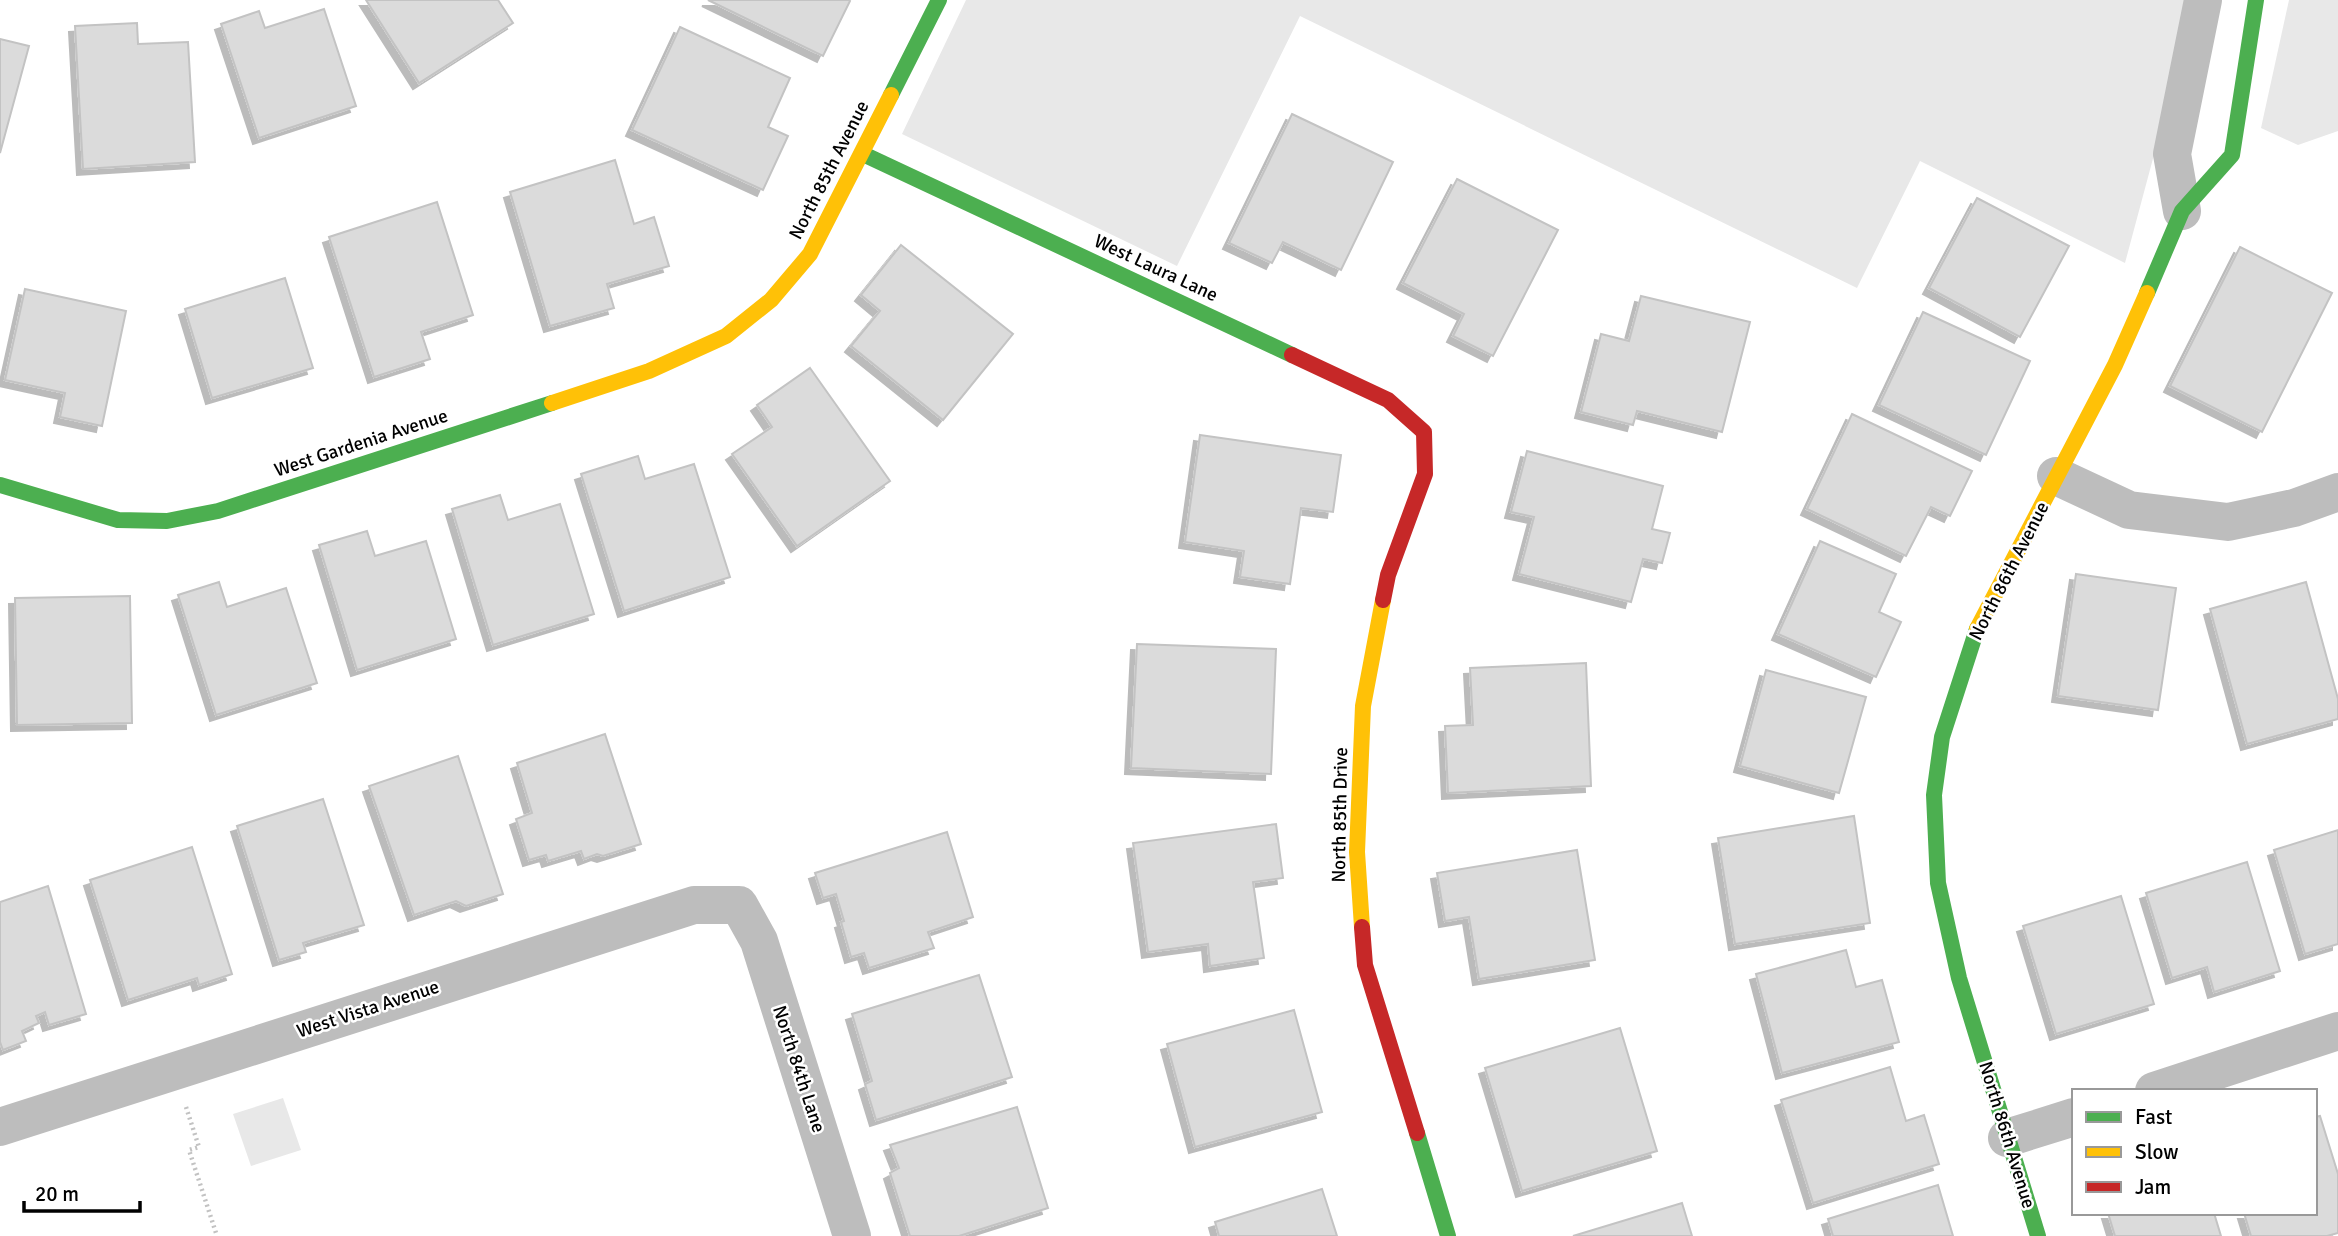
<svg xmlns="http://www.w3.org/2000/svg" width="2338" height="1236" font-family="Signika,sans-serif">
<defs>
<filter id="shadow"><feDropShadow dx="-6" dy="6" stdDeviation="0" flood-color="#0004"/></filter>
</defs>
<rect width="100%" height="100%" fill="#fff"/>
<g fill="#e8e8e8">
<path d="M966,0H2188L2166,110L2125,263L1920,161L1857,288L1300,16L1177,266L902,134Z"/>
<path d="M2289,0H2338V131L2298,145L2261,128Z"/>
<path d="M283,1098L301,1150L251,1166L233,1114Z"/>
</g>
<g fill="#dbdbdb" stroke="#c3c3c3" stroke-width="2" filter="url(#shadow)">
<path d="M366,0H498L513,23L419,83Z"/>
<path d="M708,0H849L850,1L823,56Z"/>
<path d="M324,9L356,106L259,138L221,24L259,11L265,28Z"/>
<path d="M137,23L138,44L188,42L195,162L83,169L75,26Z"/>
<path d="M680,27L790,78L768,127L788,136L763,190L632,130Z"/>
<path d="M0,39L29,46L0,153Z"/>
<path d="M1292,114L1393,162L1341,270L1283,242L1272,263L1229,243Z"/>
<path d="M615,160L634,224L654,217L669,266L607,284L614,308L550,326L510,192Z"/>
<path d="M1457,179L1558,230L1493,356L1453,336L1464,314L1403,283Z"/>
<path d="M1977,198L2069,246L2020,337L1929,288Z"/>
<path d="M437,202L473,315L421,332L430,359L374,377L329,237Z"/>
<path d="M901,245L1013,334L943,420L851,346L880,311L861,295Z"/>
<path d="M2240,247L2332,293L2262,432L2170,386Z"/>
<path d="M285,278L313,368L212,398L185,309Z"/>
<path d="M25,289L126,311L102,426L60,417L65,393L5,380Z"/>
<path d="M1641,296L1750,322L1722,432L1637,411L1633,425L1581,412L1601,334L1629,341Z"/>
<path d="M1923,312L2030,361L1986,455L1879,405Z"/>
<path d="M810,368L890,481L797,546L732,454L772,427L757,405Z"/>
<path d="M1852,414L1972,471L1950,516L1931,507L1906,556L1807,509Z"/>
<path d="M1200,435L1341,455L1333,512L1301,508L1290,584L1240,577L1244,551L1185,542Z"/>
<path d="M1527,451L1663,486L1652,529L1670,533L1662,563L1643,559L1631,602L1519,574L1534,517L1511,512Z"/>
<path d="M638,456L645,479L694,464L730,577L624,611L581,474Z"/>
<path d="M500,495L508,520L560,504L594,614L493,645L452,509Z"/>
<path d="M367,531L375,556L426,541L456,639L357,670L319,545Z"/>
<path d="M1820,541L1896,574L1879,612L1901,622L1876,677L1778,634Z"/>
<path d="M2076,574L2176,588L2158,710L2058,696Z"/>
<path d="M219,582L227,607L286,588L317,683L216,715L178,595Z"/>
<path d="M2306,582L2338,699V719L2247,744L2210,609Z"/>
<path d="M130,596L132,723L17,725L15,598Z"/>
<path d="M1137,644L1276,649L1271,774L1131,768Z"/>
<path d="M1586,663L1591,786L1448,793L1445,726L1473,725L1470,668Z"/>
<path d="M1766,670L1866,697L1839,793L1740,766Z"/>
<path d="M605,734L641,844L603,856L597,854L584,859L581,851L548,861L546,855L529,860L516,819L532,813L517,763Z"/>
<path d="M458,756L503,894L466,906L456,901L414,915L369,786Z"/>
<path d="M323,799L364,925L303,943L306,952L279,960L237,826Z"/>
<path d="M1854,816L1870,923L1735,944L1718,838Z"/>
<path d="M1276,824L1283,878L1253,882L1264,958L1210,966L1208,944L1148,952L1133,843Z"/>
<path d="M2338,830V944L2305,954L2274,850Z"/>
<path d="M947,832L973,917L928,932L934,948L869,968L864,953L851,957L841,922L844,921L836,894L823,898L815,873Z"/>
<path d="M192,847L232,974L199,985L197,978L128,1000L90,880Z"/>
<path d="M1577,850L1595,960L1479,979L1469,917L1445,921L1437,873Z"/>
<path d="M2247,862L2280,971L2214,992L2207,967L2172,978L2146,893Z"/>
<path d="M48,886L86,1014L49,1025L45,1012L36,1016L39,1023L22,1031L26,1041L3,1050L0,1042V902Z"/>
<path d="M2121,896L2154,1004L2056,1034L2023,926Z"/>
<path d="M1846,950L1856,987L1882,980L1899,1042L1782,1073L1756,974Z"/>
<path d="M979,975L1012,1077L876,1120L865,1084L872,1081L852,1014Z"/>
<path d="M1294,1010L1322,1112L1195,1147L1167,1044Z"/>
<path d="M1620,1028L1657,1151L1522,1191L1485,1068Z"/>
<path d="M1890,1067L1906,1121L1924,1115L1939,1164L1813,1203L1781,1100Z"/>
<path d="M1017,1107L1048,1208L959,1236H910L890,1173L899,1168L890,1145Z"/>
<path d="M2320,1116L2338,1174V1233L2327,1236H2251L2244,1213H2315V1117Z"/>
<path d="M1938,1185L1953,1236H1833L1828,1219Z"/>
<path d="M1322,1189L1337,1236H1219L1215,1222Z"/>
<path d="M1682,1203L1692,1236H1573Z"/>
<path d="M2108,1213H2214L2221,1236H2115Z"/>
</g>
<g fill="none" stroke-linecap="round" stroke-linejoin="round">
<path stroke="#c2c2c2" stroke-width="4.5" stroke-dasharray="2 3.5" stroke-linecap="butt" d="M186,1107L199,1147L189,1150L217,1236"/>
<g stroke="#bdbdbd" stroke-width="38">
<path d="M2182,211L2172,154L2203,0"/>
<path d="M2056,476L2129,510L2228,522L2294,508L2338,492"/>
<path d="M2154,1091L2338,1031"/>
<path d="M0,1127L694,905H739L759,941L852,1236"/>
<path d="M2007,1138L2074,1117"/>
</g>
<g stroke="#4caf50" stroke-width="16">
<path d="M891,95L939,0"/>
<path d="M863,154L1292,355"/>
<path d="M2147,293L2182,211L2232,155L2256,0"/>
<path d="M0,485L118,520L167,521L218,511L552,403"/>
<path d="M1977,629L1942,737L1934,795L1938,883L1959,978L2038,1236"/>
<path d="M1417,1133L1448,1236"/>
</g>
<g stroke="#ffc107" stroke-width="16">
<path d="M552,403L649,371L726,336L771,300L810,254L891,95"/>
<path d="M1977,629L2115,365L2147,293"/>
<path d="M1362,927L1357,852L1363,706L1383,600"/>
</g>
<g stroke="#c62828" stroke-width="16">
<path d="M1292,355L1388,400L1424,432L1425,474L1388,575L1383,600"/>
<path d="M1362,927L1365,965L1417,1133"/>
</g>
</g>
<g text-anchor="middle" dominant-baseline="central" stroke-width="5" stroke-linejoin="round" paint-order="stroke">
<g font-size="19" fill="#000" stroke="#fff">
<text transform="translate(829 170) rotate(-63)">North 85th Avenue</text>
<text transform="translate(1156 268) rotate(25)">West Laura Lane</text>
<text transform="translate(361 443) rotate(-18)">West Gardenia Avenue</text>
<text transform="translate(2009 571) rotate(-63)">North 86th Avenue</text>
<text transform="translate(1340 815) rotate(-89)">North 85th Drive</text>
<text transform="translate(368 1009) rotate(-18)">West Vista Avenue</text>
<text transform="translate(799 1069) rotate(72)">North 84th Lane</text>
<text transform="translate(2007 1135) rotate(73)">North 86th Avenue</text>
</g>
</g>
<rect x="2072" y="1089" width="245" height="126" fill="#ffffff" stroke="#999999" stroke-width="2"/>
<rect x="2086" y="1112" width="35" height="10" fill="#4caf50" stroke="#999999" stroke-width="2"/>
<text x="2135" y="1124" font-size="21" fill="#000000">Fast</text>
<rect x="2086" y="1147" width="35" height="10" fill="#ffc107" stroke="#999999" stroke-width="2"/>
<text x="2135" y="1159" font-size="21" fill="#000000">Slow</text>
<rect x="2086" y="1182" width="35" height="10" fill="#c62828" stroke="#999999" stroke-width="2"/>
<text x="2135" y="1194" font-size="21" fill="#000000">Jam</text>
<path d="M24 1201v10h116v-10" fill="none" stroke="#000000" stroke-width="3.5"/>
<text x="35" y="1201" font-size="21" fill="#000000" stroke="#ffffff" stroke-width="5" paint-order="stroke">20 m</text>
</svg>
